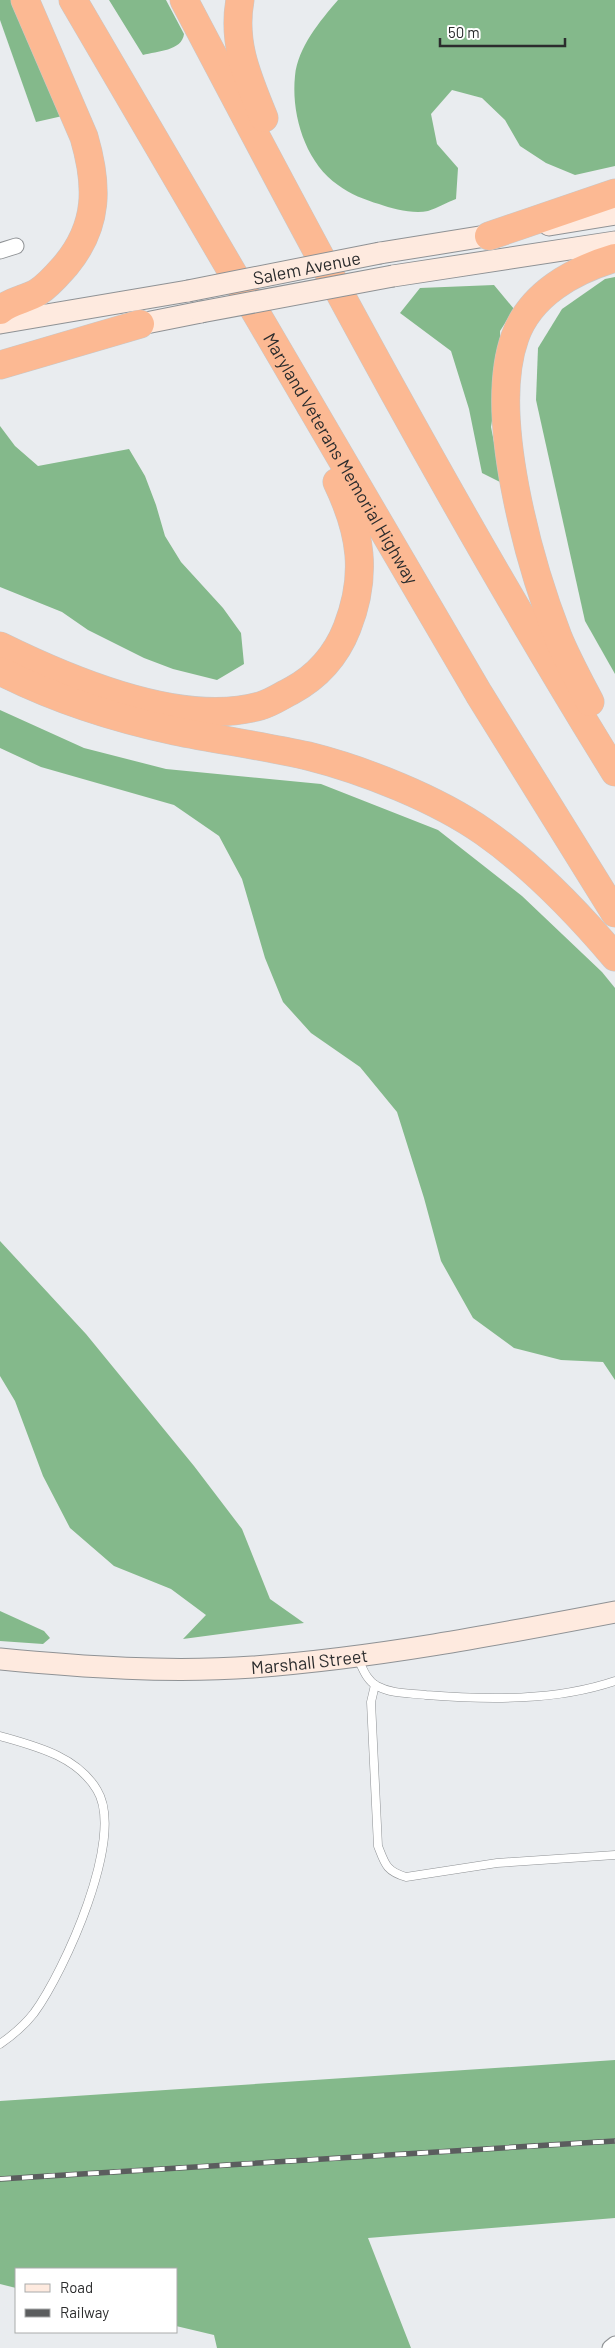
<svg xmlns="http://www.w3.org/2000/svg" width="615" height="2348" font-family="Barlow,sans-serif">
<rect width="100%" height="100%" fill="#e9ecef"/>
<g fill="#84b98b">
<path d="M0,0H19L67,115L36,122L0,20Z"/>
<path d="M109,0H166L184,34C182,51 157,51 143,55Z"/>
<path d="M338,0H615V166L575,175L546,163L520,146L505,120L482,98L452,90L431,114L437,144L458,168L456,199C447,202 438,208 428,211C413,214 393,209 379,204C365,200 350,194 338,185C305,162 291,114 295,76C298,47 320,21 338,0Z"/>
<path d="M615,277V674L585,621L536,400L538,348L562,309L605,279Z"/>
<path d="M494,285L514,309L500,331L501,363L491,427L502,483L482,473L469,409L451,351L400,313L420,288Z"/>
<path d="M0,426L15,446L38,466L129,449L145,476L156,505L165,536L181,562L223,608L241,633L244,664L217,680L173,669L144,658L88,630L62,612L0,587Z"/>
<path d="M0,710L84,748L166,769L321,784L438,830L522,896L602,972L615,988V1380L603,1362L561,1360L514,1348L473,1318L441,1261L424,1198L397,1112L360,1067L311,1033L283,1002L265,958L242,879L219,836L174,805L41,767L0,748Z"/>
<path d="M0,1241L86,1334L194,1466L242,1529L270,1599L304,1623L183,1639L206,1615L171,1589L114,1566L70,1528L43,1476L15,1401L0,1376Z"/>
<path d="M0,1611L44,1631L50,1638L43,1644L0,1641Z"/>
<path d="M615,2060V2218L368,2238L411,2348H217L214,2335L176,2326V2269H16V2288L0,2284V2101Z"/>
</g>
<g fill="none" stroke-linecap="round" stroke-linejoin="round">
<defs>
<g id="service">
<path d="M358,1659C363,1669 367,1681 377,1686C392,1694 409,1693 426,1695C488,1700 556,1701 615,1681"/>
<path d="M375,1685L371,1702L378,1846C385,1864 386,1871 406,1877L497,1863L615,1855"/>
<path d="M0,1736C35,1746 77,1756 97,1790C126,1837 64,1972 34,2013C24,2026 13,2035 0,2044"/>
</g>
<g id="minor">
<path d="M0,251L16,246"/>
<path d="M610,2348L615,2344"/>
</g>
<g id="secondary">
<path d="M549,225L615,214"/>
<path d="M380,253L504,233"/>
<path d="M393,276L615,242"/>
<path d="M0,323L188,291"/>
<path d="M126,327L201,312"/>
<path id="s1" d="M0,1659C83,1667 169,1673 253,1667C375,1658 495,1635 615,1612"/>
</g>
<g id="motorway">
<path id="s2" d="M73,0L479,694L615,913"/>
<path d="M184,0C321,261 460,522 615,772"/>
<path d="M240,0C232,44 248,78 264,118"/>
<path d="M489,236L615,193"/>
<path d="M0,310C10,301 27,299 38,292C49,285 58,274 66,265C99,225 98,185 84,137L25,0"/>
<path d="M0,365L140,324"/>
<path d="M0,646C71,681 181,728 260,706C271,703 281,696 291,691C317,677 336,656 347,628C368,575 361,532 337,482"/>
<path d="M0,671C55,699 114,718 175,731C219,740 264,746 308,756C364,770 437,799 484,832C534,867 576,911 615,957"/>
<path d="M590,702C579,681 567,659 558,637C529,562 487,415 515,337C530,294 574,270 615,258"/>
</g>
</defs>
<use href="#service" stroke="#8f9295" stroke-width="9"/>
<use href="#minor" stroke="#8f9295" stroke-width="17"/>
<use href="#secondary" stroke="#8f9295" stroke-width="23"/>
<use href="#motorway" stroke="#c8c8c8" stroke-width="29"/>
<use href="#service" stroke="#fff" stroke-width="8"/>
<use href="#minor" stroke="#fff" stroke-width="15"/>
<use href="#secondary" stroke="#feeadf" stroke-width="21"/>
<use href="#motorway" stroke="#fcb993" stroke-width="28"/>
<defs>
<path id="rail" d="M0,2179L615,2141"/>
</defs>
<use href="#rail" stroke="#5b5d5e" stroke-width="5.5"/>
<use href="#rail" stroke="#fff" stroke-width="4" stroke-dasharray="11" stroke-linecap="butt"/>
<defs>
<g id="secondary-bridge">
<path id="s3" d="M188,291L380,253"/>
<path d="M201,312L393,276"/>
</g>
</defs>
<use href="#secondary-bridge" stroke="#8f9295" stroke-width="23" stroke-linecap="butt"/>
<use href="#secondary-bridge" stroke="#feeadf" stroke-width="21"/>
</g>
<g text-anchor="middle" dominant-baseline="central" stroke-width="5" stroke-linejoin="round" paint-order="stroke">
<g font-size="18" fill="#2b2c2d" stroke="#fff">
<text stroke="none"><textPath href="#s3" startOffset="121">Salem Avenue</textPath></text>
<text stroke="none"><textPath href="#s2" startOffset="531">Maryland Veterans Memorial Highway</textPath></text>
<text stroke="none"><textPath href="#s1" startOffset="310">Marshall Street</textPath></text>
</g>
</g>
<rect x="15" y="2268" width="162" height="65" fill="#ffffff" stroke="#aaabab"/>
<rect x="25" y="2284" width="25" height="8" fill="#feeadf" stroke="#aaabab"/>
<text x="60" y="2293" font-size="15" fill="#2b2c2d">Road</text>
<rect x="25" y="2309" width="25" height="8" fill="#5b5d5e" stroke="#aaabab"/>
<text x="60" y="2318" font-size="15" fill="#2b2c2d">Railway</text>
<path d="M440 38v8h125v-8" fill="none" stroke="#2b2c2d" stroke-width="2.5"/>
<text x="448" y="38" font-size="15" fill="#2b2c2d" stroke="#ffffff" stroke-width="4" paint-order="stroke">50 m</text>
</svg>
